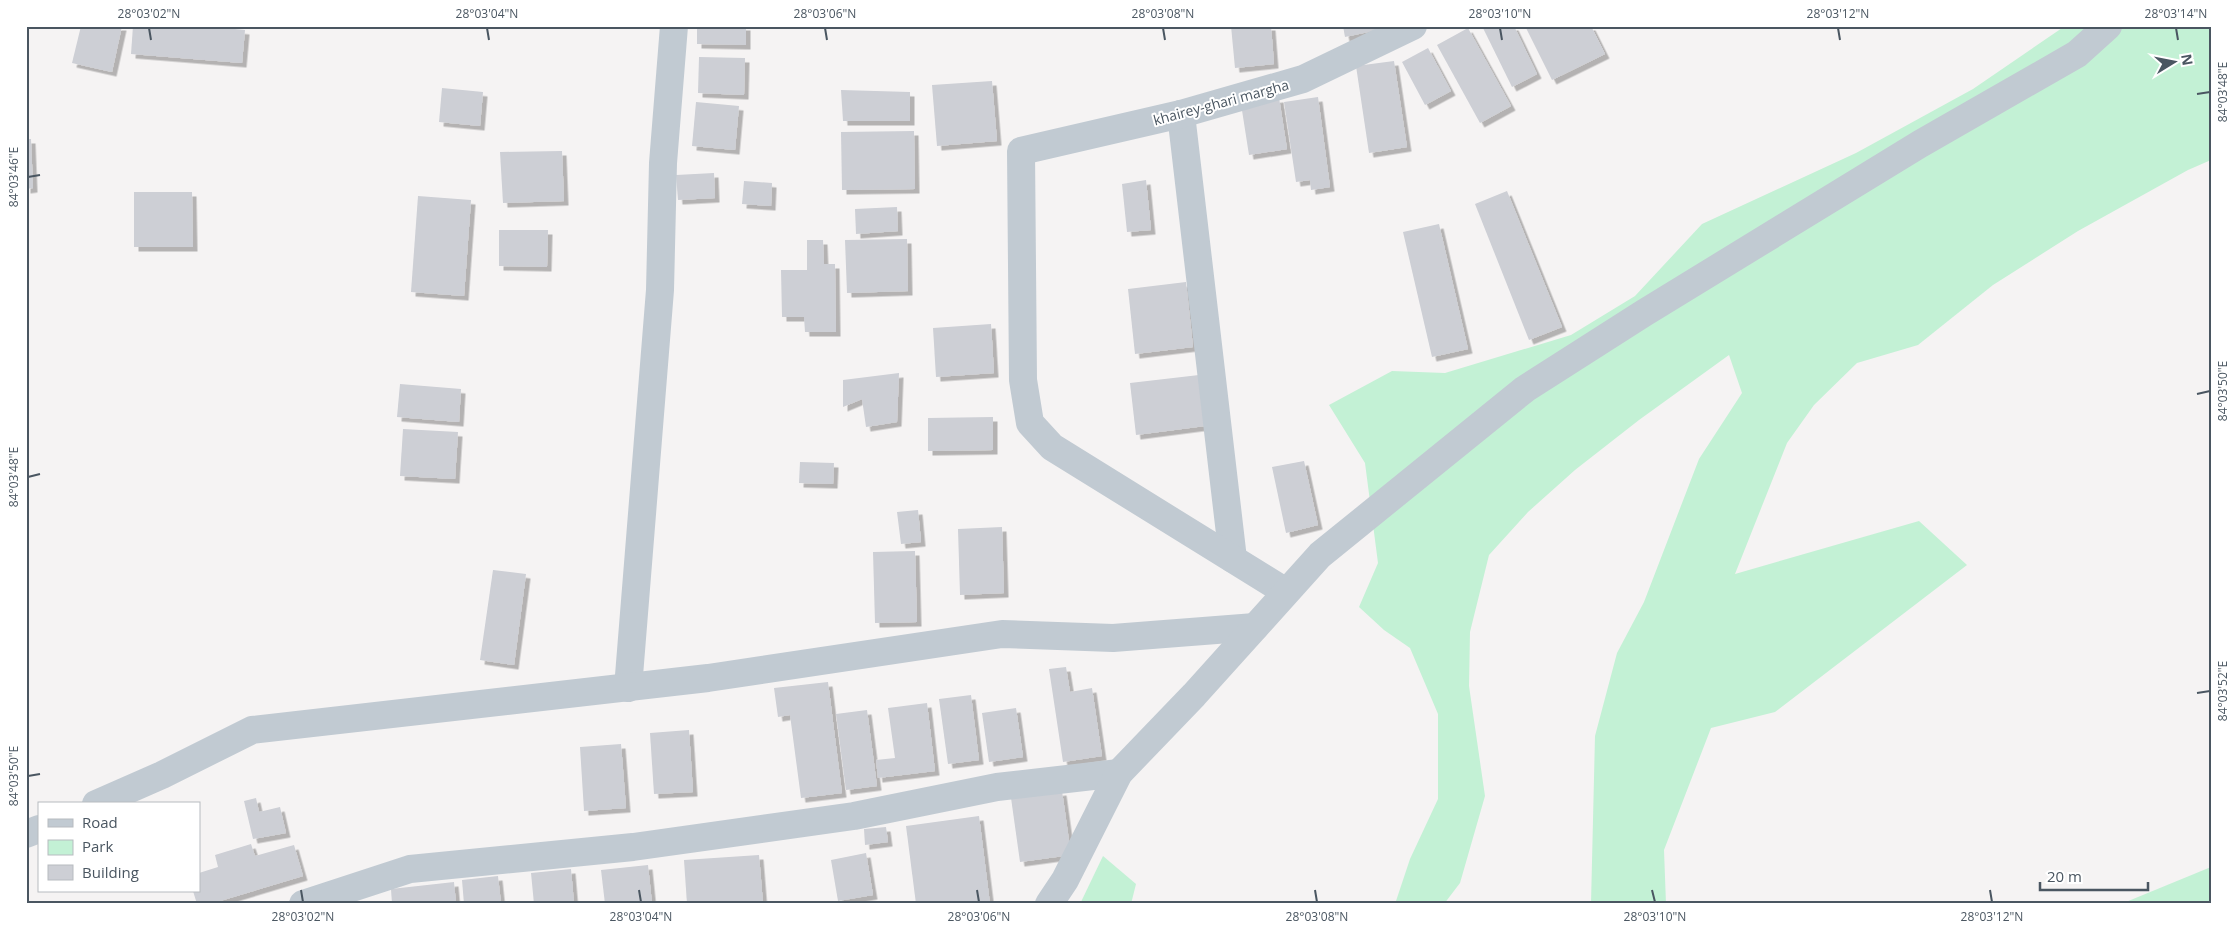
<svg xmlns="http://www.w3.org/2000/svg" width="2237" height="930" font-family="'Open Sans',sans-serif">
<defs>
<filter id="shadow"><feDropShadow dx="4.5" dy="4.5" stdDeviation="0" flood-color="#0004"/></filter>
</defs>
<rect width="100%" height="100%" fill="#f5f3f3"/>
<g fill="#c3f1d5">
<path d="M2065,26H2211V160L2188,170L2078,231L1993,285L1918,345L1857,363L1814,405L1787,443L1735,574L1919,521L1967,565L1775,712L1711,728L1664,850L1666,904H1591L1595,736L1617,653L1644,602L1699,459L1742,393L1729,355L1639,420L1575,470L1528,512L1489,555L1470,632L1469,686L1485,796L1460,883L1444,904H1395L1410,859L1438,799V714L1410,648L1384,630L1359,607L1378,563L1365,463L1329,405L1392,371L1445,373L1571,335L1635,296L1702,224L1856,153L1973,89Z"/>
<path d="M1103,856L1136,884L1131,904H1080Z"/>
<path d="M2211,867V904H2121Z"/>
</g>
<g fill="#cdcfd5" filter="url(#shadow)">
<path d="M81,26H122L112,72L72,63Z"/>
<path d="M133,26H204L245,30L242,63L131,54Z"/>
<path d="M697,26H746V45L697,44Z"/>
<path d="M1231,26H1271L1274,64L1235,68Z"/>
<path d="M1343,26H1381L1382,29L1345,37Z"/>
<path d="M1482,26H1514L1537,74L1512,87Z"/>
<path d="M1525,26H1591L1605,54L1552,80Z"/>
<path d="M1468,28L1511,106L1480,123L1437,45Z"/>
<path d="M1428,48L1451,91L1425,105L1402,62Z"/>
<path d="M699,57L745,58L744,95L698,93Z"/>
<path d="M1394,61L1407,147L1369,153L1356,66Z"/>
<path d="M992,81L997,141L937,146L932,85Z"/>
<path d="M442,88L483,92L480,126L439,122Z"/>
<path d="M841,90L910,92V121H843Z"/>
<path d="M1318,97L1330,187L1311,190L1310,180L1296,182L1284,102Z"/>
<path d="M1279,98L1287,149L1249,155L1241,104Z"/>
<path d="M696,102L739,106L735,150L692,146Z"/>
<path d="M914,131L915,189L842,190L841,132Z"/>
<path d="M26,139H31L33,188L26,189Z"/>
<path d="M562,151L564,201L503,203L500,152Z"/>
<path d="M714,173L715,198L678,200L676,175Z"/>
<path d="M1146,180L1151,230L1127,232L1122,184Z"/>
<path d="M744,181L772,183L771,206L742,204Z"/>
<path d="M1507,191L1562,327L1529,340L1475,204Z"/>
<path d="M134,192H192L193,247H134Z"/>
<path d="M418,196L471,200L464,296L411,292Z"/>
<path d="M897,207L898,231L856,234L855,209Z"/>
<path d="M1439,224L1468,349L1432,357L1403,232Z"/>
<path d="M499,230H548L547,267L499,266Z"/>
<path d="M907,239L908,291L847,293L845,240Z"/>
<path d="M807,240H823L824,264H835L836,332H805L804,317H782L781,270H807Z"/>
<path d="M1186,282L1193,347L1135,354L1128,289Z"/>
<path d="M991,324L994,373L936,377L933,328Z"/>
<path d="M899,373L897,422L866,427L862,399L843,407V380Z"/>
<path d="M1199,375L1205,426L1136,435L1130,383Z"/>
<path d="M400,384L461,389L459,422L397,417Z"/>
<path d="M993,417V450L928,451V418Z"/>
<path d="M403,429L458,432L455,479L400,476Z"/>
<path d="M1304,461L1318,525L1286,533L1272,467Z"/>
<path d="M800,462L834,463L833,484L799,483Z"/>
<path d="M918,510L921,542L901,544L897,512Z"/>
<path d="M1002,527L1004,593L960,595L958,529Z"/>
<path d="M915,551L917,622L875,623L873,552Z"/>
<path d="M493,570L526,574L514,665L480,660Z"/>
<path d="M1066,667L1070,692L1092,688L1102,756L1063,762L1049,669Z"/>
<path d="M828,682L842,793L801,798L790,715L778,717L774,688Z"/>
<path d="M971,695L979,760L948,764L939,699Z"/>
<path d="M927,703L935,771L878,778L876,760L895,758L888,708Z"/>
<path d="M1016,708L1023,757L989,762L982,713Z"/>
<path d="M867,710L877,786L846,790L836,714Z"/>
<path d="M689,730L693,792L654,794L650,733Z"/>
<path d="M621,744L626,808L584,811L580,747Z"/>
<path d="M1062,791L1071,855L1020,862L1011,798Z"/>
<path d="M256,798L259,812L280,807L286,833L253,839L244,801Z"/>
<path d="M979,816L990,904H916L906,826Z"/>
<path d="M886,827L888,842L865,845L864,829Z"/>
<path d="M251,844L255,856L294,845L303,876L210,904H197L193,891H199V873L218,867L215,855Z"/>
<path d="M866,853L873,895L838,901L831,860Z"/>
<path d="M759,855L763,904H687L684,860Z"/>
<path d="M648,865L652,904H605L601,870Z"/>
<path d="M571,869L574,904H534L531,873Z"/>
<path d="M498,876L501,904H464L462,880Z"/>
<path d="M454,882L456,904H392L391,889Z"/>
</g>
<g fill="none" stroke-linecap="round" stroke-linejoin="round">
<g stroke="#c1cad2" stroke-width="28">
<path d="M1181,114L1233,559"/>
<path d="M1286,592L1052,447L1030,423L1023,380L1021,151L1181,114L1303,79L1413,26"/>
<path d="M628,688L660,290L663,163L674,26"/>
<path d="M96,804L162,775L252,730L708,678L1002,634L1113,638L1255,627"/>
<path d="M26,834L39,829"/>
<path d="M303,904L410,869L633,847L854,816L997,787L1119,773"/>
<path d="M1049,904L1065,880L1119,773L1194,695L1320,555L1525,389L1644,313L1920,144L2077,54L2108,26"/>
</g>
</g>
<path fill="none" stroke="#4a5661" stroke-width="2" d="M149,28L151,40M487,28L489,40M825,28L827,40M1163,28L1165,40M1500,28L1502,40M1838,28L1840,40M2176,28L2178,40M2197,94L2210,92M28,177L40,175M2197,394L2210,391M28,477L40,474M2197,693L2210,691M28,776L40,774M301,890L303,902M639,890L641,902M977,890L979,902M1315,890L1317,902M1652,890L1655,902M1990,890L1992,902"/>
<g text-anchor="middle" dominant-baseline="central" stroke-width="4" stroke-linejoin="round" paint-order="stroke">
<g font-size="14" fill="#4a5661" stroke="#fff">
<text transform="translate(1221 102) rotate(-15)">khairey-ghari margha</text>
</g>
</g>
<rect width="2237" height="930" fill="none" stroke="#ffffff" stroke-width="55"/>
<rect x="38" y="802" width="162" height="90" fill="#ffffff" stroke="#b7bbc0"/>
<rect x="48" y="819" width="25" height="8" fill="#c1cad2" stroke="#b7bbc0"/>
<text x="82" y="828" font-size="15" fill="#4a5661">Road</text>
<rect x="48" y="840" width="25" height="15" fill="#c3f1d5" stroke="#b7bbc0"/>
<text x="82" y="852" font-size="15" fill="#4a5661">Park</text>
<rect x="48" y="865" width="25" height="15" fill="#cdcfd5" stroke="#b7bbc0"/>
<text x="82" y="878" font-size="15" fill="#4a5661">Building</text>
<g transform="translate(2174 62) rotate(80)" stroke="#ffffff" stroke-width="4" paint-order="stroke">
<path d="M0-4L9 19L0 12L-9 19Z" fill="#4a5661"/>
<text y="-8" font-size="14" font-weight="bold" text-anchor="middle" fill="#4a5661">N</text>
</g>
<path d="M2040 882v8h108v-8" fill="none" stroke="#4a5661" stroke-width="2.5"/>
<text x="2047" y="882" font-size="15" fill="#4a5661" stroke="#ffffff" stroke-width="4" paint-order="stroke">20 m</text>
<rect x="28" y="28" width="2182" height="874" fill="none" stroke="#4a5661" stroke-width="2"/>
<g font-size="12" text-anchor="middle" fill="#4a5661">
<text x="149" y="18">28°03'02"N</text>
<text x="487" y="18">28°03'04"N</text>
<text x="825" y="18">28°03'06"N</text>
<text x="1163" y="18">28°03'08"N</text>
<text x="1500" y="18">28°03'10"N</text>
<text x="1838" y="18">28°03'12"N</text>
<text x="2176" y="18">28°03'14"N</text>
<text transform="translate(2223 92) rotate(-90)" y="4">84°03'48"E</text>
<text transform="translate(14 177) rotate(-90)" y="4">84°03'46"E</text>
<text transform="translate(2223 391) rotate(-90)" y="4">84°03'50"E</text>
<text transform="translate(14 477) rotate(-90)" y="4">84°03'48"E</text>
<text transform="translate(2223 691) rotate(-90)" y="4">84°03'52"E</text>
<text transform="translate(14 776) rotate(-90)" y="4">84°03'50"E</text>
<text x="303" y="921">28°03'02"N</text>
<text x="641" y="921">28°03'04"N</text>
<text x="979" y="921">28°03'06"N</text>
<text x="1317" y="921">28°03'08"N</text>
<text x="1655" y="921">28°03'10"N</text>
<text x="1992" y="921">28°03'12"N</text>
</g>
</svg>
